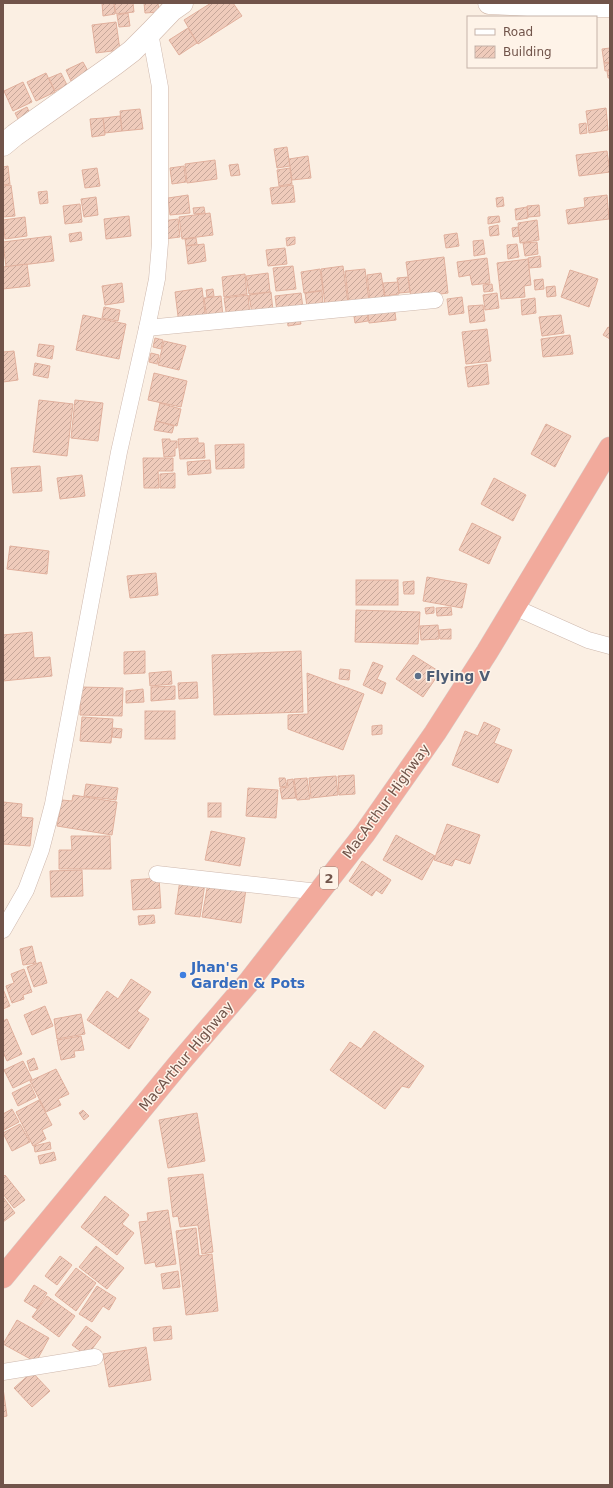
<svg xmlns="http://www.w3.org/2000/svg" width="613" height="1488" font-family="'DejaVu Sans',sans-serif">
<defs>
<pattern id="building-hatch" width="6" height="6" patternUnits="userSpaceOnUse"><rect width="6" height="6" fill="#efcbbb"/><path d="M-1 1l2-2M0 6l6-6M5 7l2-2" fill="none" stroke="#c6a79a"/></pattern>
</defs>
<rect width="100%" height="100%" fill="#fbefe3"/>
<g fill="url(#building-hatch)" stroke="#e1b09d">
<path d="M102,3H114L115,14L103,16Z"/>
<path d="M114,3H133L134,12L116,14Z"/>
<path d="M144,3H158L159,12L145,13Z"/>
<path d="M211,3H233L242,16L198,44L184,20Z"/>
<path d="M128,13L130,26L119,27L117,15Z"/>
<path d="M116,22L120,50L96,53L92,25Z"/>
<path d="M188,28L197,43L179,55L169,40Z"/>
<path d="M610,48V62L604,63L602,49Z"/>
<path d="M83,62L89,73L71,81L66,70Z"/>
<path d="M604,63H610V70L605,71Z"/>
<path d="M607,71H610V78H608Z"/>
<path d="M46,73L55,92L36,101L27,82Z"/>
<path d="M61,73L67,85L55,91L49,78Z"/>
<path d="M23,82L32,102L13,111L4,91Z"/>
<path d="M27,107L31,116L19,121L15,113Z"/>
<path d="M606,108L608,130L589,133L586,111Z"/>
<path d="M140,109L143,129L122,131L120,111Z"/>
<path d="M120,116L122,131L105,133L103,118Z"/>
<path d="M103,118L105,135L92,137L90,119Z"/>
<path d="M586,123L587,133L580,134L579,124Z"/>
<path d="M287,147L290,166L277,168L274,149Z"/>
<path d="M607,151L610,172L579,176L576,155Z"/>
<path d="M308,156L311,178L292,180L289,159Z"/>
<path d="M215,160L217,179L187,183L185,164Z"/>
<path d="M238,164L240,175L231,176L229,165Z"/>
<path d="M8,166L10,184L3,185V167Z"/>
<path d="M184,166L186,182L172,184L170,168Z"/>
<path d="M97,168L100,186L85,188L82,170Z"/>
<path d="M290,168L292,184L279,186L277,170Z"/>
<path d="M11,185L15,216L3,217V186Z"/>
<path d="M293,185L295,202L272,204L270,188Z"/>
<path d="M47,191L48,203L40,204L38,192Z"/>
<path d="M188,195L190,213L170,215L168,198Z"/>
<path d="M607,195L609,219L568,224L566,210L585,207L584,198Z"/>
<path d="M96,197L98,215L84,217L81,199Z"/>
<path d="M503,197L504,206L497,207L496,198Z"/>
<path d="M80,204L82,222L65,224L63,206Z"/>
<path d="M539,205L540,216L528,217L527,206Z"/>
<path d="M204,207L205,213L194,214L193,208Z"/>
<path d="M527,207L528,218L516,220L515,209Z"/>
<path d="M210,213L213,235L182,239L179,217Z"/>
<path d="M129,216L131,236L106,239L104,219Z"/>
<path d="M499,216L500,222L488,224V217Z"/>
<path d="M25,217L27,236L5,239L3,220Z"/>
<path d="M178,219L180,237L164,239L162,221Z"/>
<path d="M537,220L539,240L520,243L518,223Z"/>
<path d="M498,225L499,235L490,236L489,227Z"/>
<path d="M518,227L519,236L513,237L512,228Z"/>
<path d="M81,232L82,240L70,242L69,234Z"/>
<path d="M457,233L459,246L446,248L444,235Z"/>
<path d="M51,236L54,261L6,267L3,242Z"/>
<path d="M295,237V244L287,246L286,238Z"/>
<path d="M196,238L197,244L186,246L185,239Z"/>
<path d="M483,240L485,254L474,256L473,241Z"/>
<path d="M537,242L538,254L525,256L523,243Z"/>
<path d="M204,244L206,261L188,264L186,246Z"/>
<path d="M517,244L519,257L508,259L507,245Z"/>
<path d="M285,248L287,264L268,266L266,250Z"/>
<path d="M540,256L541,267L529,268L528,258Z"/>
<path d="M444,257L448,293L411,298L406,262Z"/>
<path d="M487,258L490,283L472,285L470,275L459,277L457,262Z"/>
<path d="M528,259L531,285L524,286L525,297L501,299L497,263Z"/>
<path d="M27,264L30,286L3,289V267Z"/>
<path d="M293,266L296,289L276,291L273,268Z"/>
<path d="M343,266L348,303L325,306L321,269Z"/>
<path d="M320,269L323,290L304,293L301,272Z"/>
<path d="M365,269L369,301L349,304L345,271Z"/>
<path d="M570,270L598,279L589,307L561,297Z"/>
<path d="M268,273L270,292L249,294L246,276Z"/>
<path d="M381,273L385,299L370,301L367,275Z"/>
<path d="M245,274L247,294L224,297L222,277Z"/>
<path d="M408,277L410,292L399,293L397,278Z"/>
<path d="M543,279L544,289L535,290L534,280Z"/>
<path d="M398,282L399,294L385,296L383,283Z"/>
<path d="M122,283L124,302L105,305L102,286Z"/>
<path d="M492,284L493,291L484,292L483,285Z"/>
<path d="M555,286L556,296L547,297L546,287Z"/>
<path d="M202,288L206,321L179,324L175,292Z"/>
<path d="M213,289L214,296L207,297L206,290Z"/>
<path d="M322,291L323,304L307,306L305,293Z"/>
<path d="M271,292L273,311L252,314L249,295Z"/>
<path d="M301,293L303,308L277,311L275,296Z"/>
<path d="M497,293L499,308L485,310L483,295Z"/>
<path d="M248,295L250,315L227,318L224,298Z"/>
<path d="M221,296L223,317L207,319L204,298Z"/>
<path d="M462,297L464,313L449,315L447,299Z"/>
<path d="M535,298L536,313L522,315L521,300Z"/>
<path d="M394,305L396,320L369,323L367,308Z"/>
<path d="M483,305L485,321L470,323L468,306Z"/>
<path d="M104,307L120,310L118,321L102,318Z"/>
<path d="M367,308L368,321L355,323L353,310Z"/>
<path d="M83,315L126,324L119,359L76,350Z"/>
<path d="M299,315L301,324L288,326L287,317Z"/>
<path d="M561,315L564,333L542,336L539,317Z"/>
<path d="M608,327L610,328V339L603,335Z"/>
<path d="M487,329L491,361L466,364L462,332Z"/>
<path d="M570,335L573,354L543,357L541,339Z"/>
<path d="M155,338L163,340L161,349L153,347Z"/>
<path d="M164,341L186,346L179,370L158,365Z"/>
<path d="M39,344L54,346L52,359L37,356Z"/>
<path d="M14,351L18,380L3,382V352Z"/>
<path d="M151,353L159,355L157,364L149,362Z"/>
<path d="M35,363L50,366L48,378L33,375Z"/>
<path d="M487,364L489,384L468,387L465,367Z"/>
<path d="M154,373L187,381L181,407L148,400Z"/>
<path d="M39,400L73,404L67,456L33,452Z"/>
<path d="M75,400L103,403L98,441L71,438Z"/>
<path d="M160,403L181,409L177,426L156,421Z"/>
<path d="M156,421L174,426L172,433L154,430Z"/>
<path d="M546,424L571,436L555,467L531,454Z"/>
<path d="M198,438V443H204L205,458L180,459L178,439Z"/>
<path d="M162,439H170V441H177V448H175V456L164,457Z"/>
<path d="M244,444V468L216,469L215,445Z"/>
<path d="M143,458H173V471H158L159,488H144Z"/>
<path d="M210,460L211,473L188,475L187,462Z"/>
<path d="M40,466L42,491L13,493L11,468Z"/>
<path d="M175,473V488H160V474Z"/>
<path d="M82,475L85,496L60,499L57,478Z"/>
<path d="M494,478L526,495L513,521L481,504Z"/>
<path d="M472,523L501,537L489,564L459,550Z"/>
<path d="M10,546L49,551L47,574L7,569Z"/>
<path d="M156,573L158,595L130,598L127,576Z"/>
<path d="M427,577L467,584L462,608L423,601Z"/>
<rect x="356" y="580" width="42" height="25"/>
<path d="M414,581V594H404L403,582Z"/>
<path d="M434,607V613L426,614L425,608Z"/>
<path d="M451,607L452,615L437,616L436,608Z"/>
<path d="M356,610L420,612L418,644L355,642Z"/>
<path d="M438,625L439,639L421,640L420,626Z"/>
<path d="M451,629V639H440L439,630Z"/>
<path d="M32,632L34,658L50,657L52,676L3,681V635Z"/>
<path d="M145,651V673L124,674V652Z"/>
<path d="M301,651L303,712L214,715L212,655Z"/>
<path d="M413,655L440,672L423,697L396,679Z"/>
<path d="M373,662L383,666L377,679L386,683L382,694L363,685Z"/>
<path d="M340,669L350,670L349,680L339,679Z"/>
<path d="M171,671L172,684L150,686L149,673Z"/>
<path d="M307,673L364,694L343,750L288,729V715L308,714Z"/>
<path d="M197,682L198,698L179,699L178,683Z"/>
<path d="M175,686V699L151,701V687Z"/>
<path d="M81,687L123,688L122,716L80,715Z"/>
<path d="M143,689L144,702L126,703V691Z"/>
<rect x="145" y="711" width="30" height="28"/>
<path d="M82,717L113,719L111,743L80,741Z"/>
<path d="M484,722L500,729L494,743L512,750L498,783L452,765L465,731L478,736Z"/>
<path d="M382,725V734L372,735V726Z"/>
<path d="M113,728L122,729L121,738L112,737Z"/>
<path d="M354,775L355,794L339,795L338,776Z"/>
<path d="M336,776L338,795L311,798L309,778Z"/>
<path d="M279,778H285L287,786L280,787Z"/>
<path d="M307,778L310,799L297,800L294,779Z"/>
<path d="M293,779L296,798L282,799L280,788L288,787L287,780Z"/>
<path d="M86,784L118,788L116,800L84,796Z"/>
<path d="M248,788L278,790L276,818L246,816Z"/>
<path d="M73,795L117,802L112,835L57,826L62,800L72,801Z"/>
<path d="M3,802L22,804L21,817L33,818L30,846L3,844Z"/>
<rect x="208" y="803" width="13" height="14"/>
<path d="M447,824L480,835L470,864L455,859L452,866L434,860Z"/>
<path d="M211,831L245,838L240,866L205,860Z"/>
<path d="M396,835L435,856L422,880L383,860Z"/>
<path d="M71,836H110L111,869H59V850H72Z"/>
<path d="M362,861L391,880L382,894L376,890L372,896L349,881Z"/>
<path d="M82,870L83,896L51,897L50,871Z"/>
<path d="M159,878L161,908L133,910L131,880Z"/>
<path d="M180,880L205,883L200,917L175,914Z"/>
<path d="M208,883L246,889L241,923L202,917Z"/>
<path d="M154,915L155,923L139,925L138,916Z"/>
<path d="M32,946L36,963L23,965L20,949Z"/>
<path d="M41,962L47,983L34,987L27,967Z"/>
<path d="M24,969L32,992L23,995L24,999L12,1003L6,986L14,983L11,974Z"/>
<path d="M131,979L151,992L137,1011L149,1019L129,1049L87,1020L107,991L118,999Z"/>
<path d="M3,989L10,1006L3,1009Z"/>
<path d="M45,1006L53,1026L32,1035L24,1015Z"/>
<path d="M81,1014L85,1034L57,1039L54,1019Z"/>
<path d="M7,1019L22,1054L7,1061L3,1052V1021Z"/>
<path d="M374,1031L424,1066L409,1088L402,1086L385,1109L330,1070L350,1042L361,1049Z"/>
<path d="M81,1036L84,1050L74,1051L75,1057L61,1060L57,1040Z"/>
<path d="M34,1058L38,1069L30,1071L27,1061Z"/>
<path d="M23,1061L32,1079L13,1088L4,1070Z"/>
<path d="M56,1069L69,1094L58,1099L61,1105L46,1112L30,1081Z"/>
<path d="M30,1084L36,1097L18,1106L12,1093Z"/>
<path d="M39,1100L52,1125L42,1130L46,1139L33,1146L16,1112Z"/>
<path d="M12,1109L19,1122L4,1130L3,1114Z"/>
<path d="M83,1110L89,1116L84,1120L79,1113Z"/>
<path d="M197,1113L205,1161L168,1168L159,1120Z"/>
<path d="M20,1124L30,1142L12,1151L3,1133Z"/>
<path d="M50,1142L51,1149L35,1152L34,1146Z"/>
<path d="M54,1152L56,1160L40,1164L38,1156Z"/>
<path d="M203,1174L213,1252L202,1254L198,1225L180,1227L178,1216L173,1217L168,1178Z"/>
<path d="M5,1175L25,1200L14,1208L3,1194V1177Z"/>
<path d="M105,1196L129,1215L122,1224L134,1233L117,1255L81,1227Z"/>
<path d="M3,1197L15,1213L3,1222Z"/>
<path d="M168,1210L176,1264L156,1267L155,1262L145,1264L139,1222L148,1221L147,1213Z"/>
<path d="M196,1228L199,1256L212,1254L218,1311L186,1315L176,1231Z"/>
<path d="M96,1246L124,1268L107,1289L79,1267Z"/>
<path d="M60,1256L72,1265L57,1285L45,1276Z"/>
<path d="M76,1268L96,1283L76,1311L55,1295Z"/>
<path d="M178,1271L180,1287L163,1289L161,1274Z"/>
<path d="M34,1285L47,1293L37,1309L24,1301Z"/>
<path d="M97,1286L116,1298L109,1310L103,1306L92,1322L79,1314Z"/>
<path d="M47,1296L75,1316L59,1337L32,1317Z"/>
<path d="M17,1320L49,1338L36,1362L3,1344Z"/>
<path d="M86,1326L101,1337L87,1356L72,1345Z"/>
<path d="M171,1326L172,1339L154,1341L153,1328Z"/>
<path d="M146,1347L151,1380L109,1387L103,1354Z"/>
<path d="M32,1372L50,1391L32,1407L14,1388Z"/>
<path d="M3,1388L7,1416L3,1417Z"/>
</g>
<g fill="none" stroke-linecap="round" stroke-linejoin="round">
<defs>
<g id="street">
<path d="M147,328L435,300"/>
<path d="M514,607L588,640L610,646"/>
<path d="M157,874L319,892"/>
<path d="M3,930L26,890L41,850L53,804L119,452L147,328L157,279L160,243V87L150,33"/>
<path d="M3,1372L95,1357"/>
</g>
<g id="secondary">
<path d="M489,3L567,7L610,6"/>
<path d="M3,145L15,135L115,64L132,51L150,33L172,10L182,3"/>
</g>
<path id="highway" d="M3,1277L181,1061L248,983L365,833L435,733L487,652L610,448"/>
</defs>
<use href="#street" stroke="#ceb8ad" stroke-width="17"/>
<use href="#secondary" stroke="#d0b7aa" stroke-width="23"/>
<use href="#highway" stroke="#d7cfcc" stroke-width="23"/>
<use href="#street" stroke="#fff" stroke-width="16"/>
<use href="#secondary" stroke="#fff" stroke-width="22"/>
<use href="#highway" stroke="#f2aa9c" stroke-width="22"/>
</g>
<circle fill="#5c6f8a" stroke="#fef3e8" stroke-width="1.5" cx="418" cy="676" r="4"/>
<circle fill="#3f7fe0" stroke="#fef3e8" stroke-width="1.5" cx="183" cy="975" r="4"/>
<g text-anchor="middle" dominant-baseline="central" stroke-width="3" stroke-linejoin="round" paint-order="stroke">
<rect fill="#fef3e8" stroke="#9b8479" stroke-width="1" x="320" y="867" width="18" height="22" rx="3"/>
<g font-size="13" font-weight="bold" fill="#71544a">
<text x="329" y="878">2</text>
</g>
<g font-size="14" font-weight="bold" fill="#4e5e75" stroke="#fef3e8" text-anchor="start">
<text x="426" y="676">Flying V</text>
</g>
<g font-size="14" fill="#71544a" stroke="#fef3e8">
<text transform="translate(386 801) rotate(-54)">MacArthur Highway</text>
<text transform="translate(186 1056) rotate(-50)">MacArthur Highway</text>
</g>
<g font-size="14" font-weight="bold" fill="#366cbe" stroke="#fef3e8" text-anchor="start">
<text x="191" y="967">Jhan's<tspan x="191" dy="16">Garden &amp; Pots</tspan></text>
</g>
</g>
<rect width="613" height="1488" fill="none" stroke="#71544a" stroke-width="8"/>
<rect x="467" y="16" width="130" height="52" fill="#fef3e8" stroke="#c6b3a9"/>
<rect x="475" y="29" width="20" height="6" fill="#ffffff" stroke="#c6b3a9"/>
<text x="503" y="36" font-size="12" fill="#71544a">Road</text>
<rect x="475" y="46" width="20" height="12" fill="url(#building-hatch)" stroke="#c6b3a9"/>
<text x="503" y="56" font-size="12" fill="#71544a">Building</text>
</svg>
